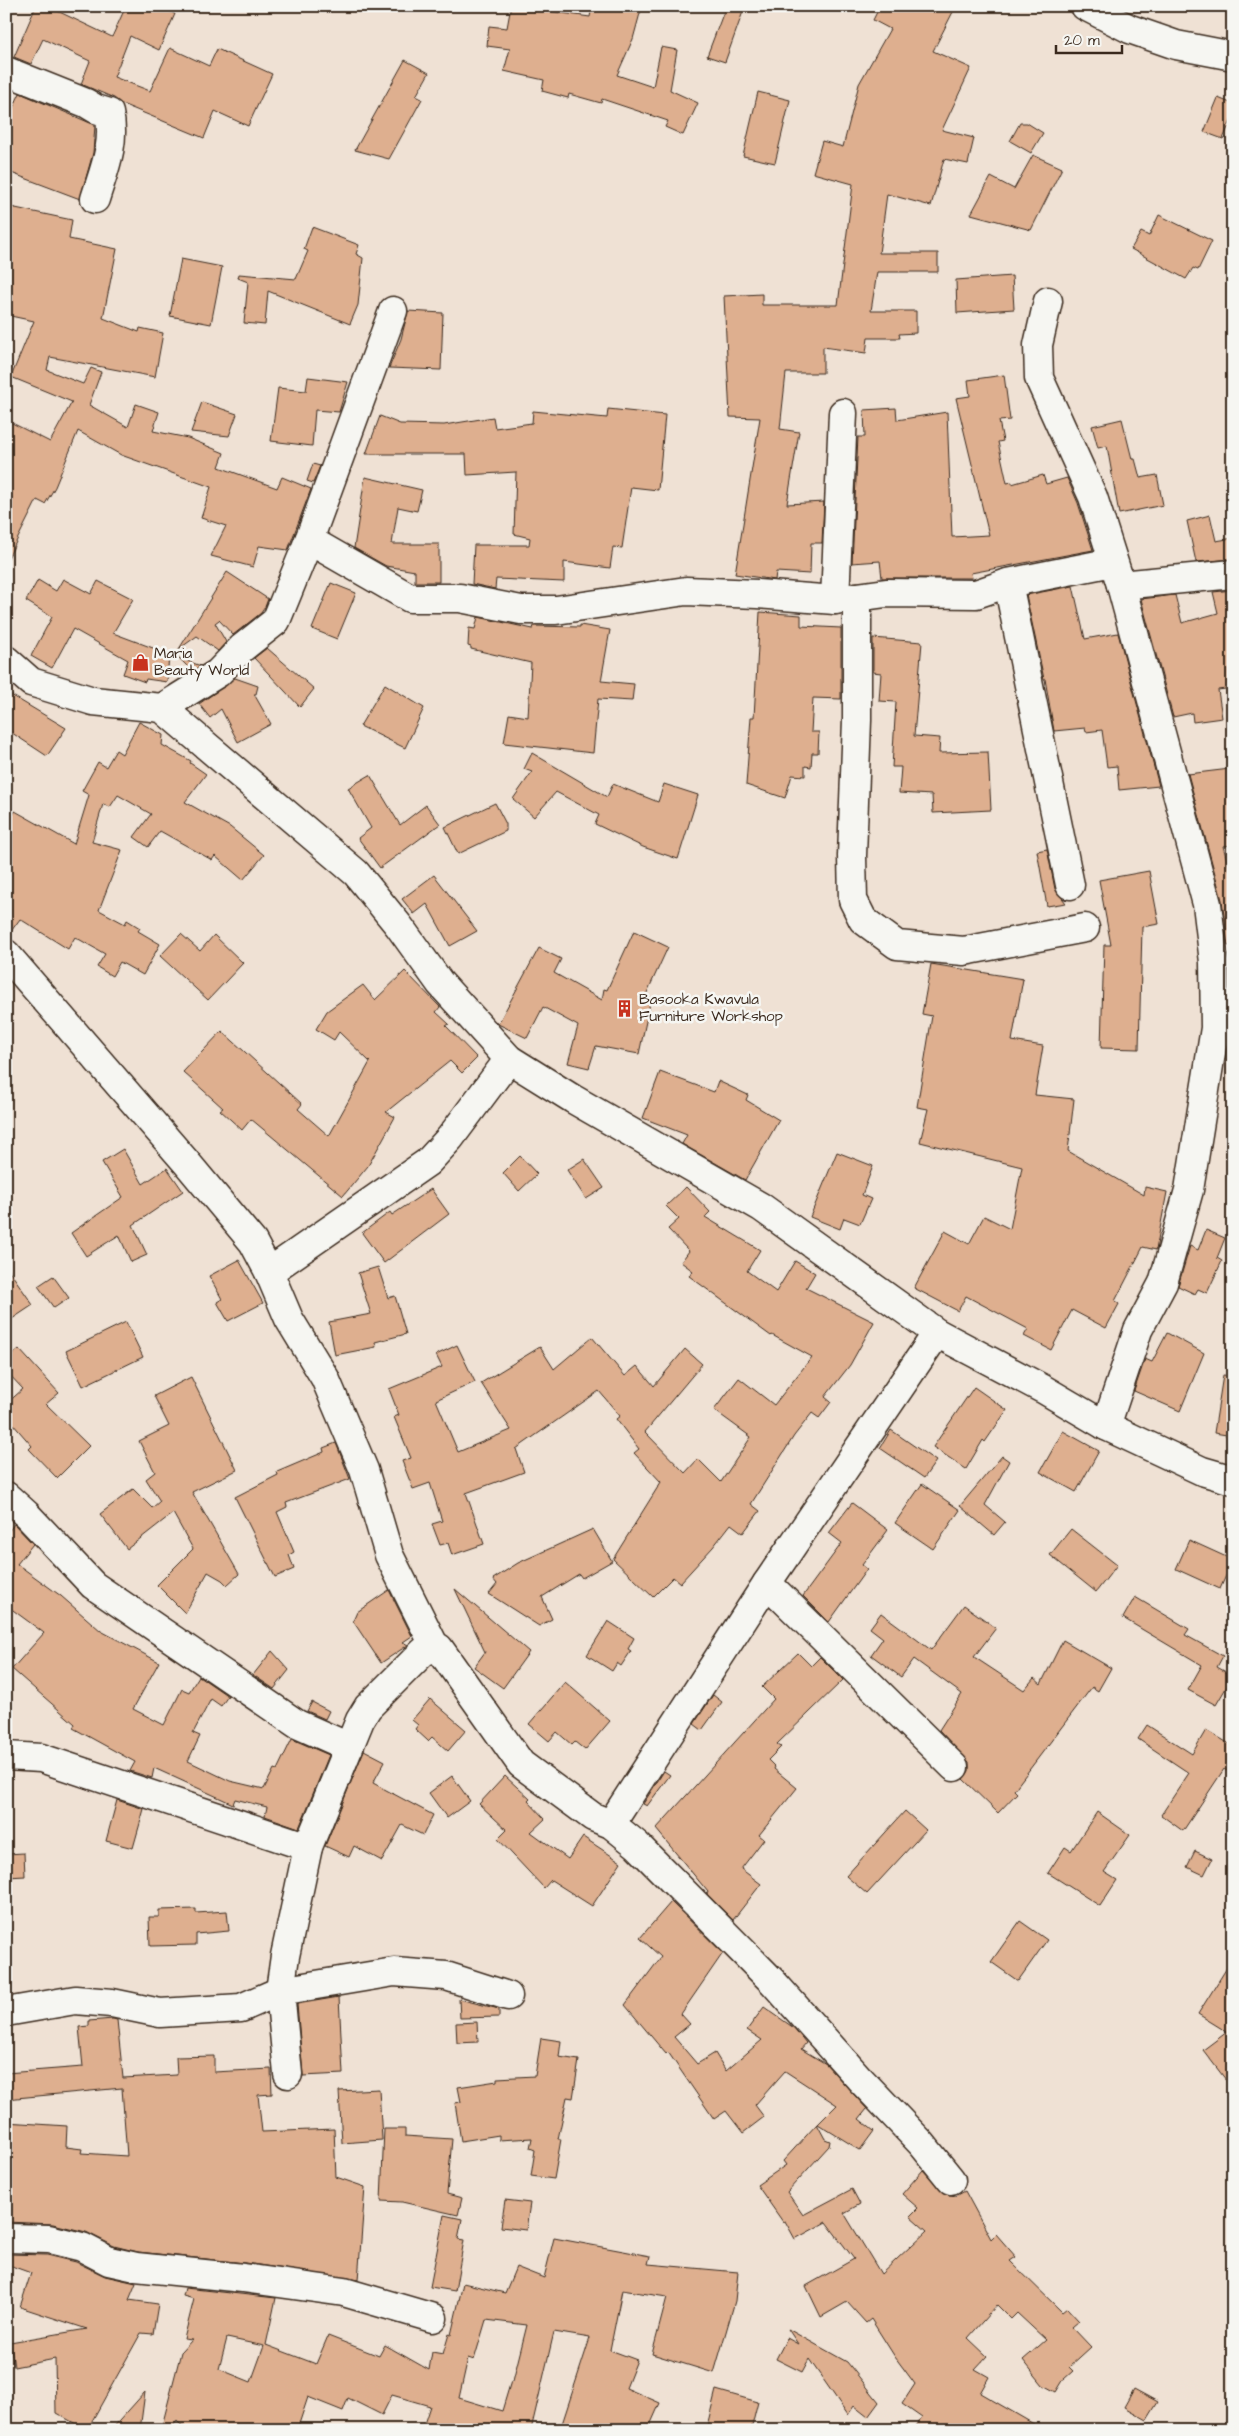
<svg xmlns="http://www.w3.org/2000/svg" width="1239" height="2436" font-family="'Architects Daughter',sans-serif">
<rect width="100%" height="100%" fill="#efe1d4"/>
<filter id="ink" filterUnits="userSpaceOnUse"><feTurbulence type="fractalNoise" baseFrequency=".02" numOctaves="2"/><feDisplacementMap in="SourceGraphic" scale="10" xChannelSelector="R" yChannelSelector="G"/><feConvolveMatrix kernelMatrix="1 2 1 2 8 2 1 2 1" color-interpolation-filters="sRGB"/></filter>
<g filter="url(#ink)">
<g fill="#deaf8f" stroke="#3b2a1e" fill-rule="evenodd">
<path d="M36,6H47L112,37L126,6H158L175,14L159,50L130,36L114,77L150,91L170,48L209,66L217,49L272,74L248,126L215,111L204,138L122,104L114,98L81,84L90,61L43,39L31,64L14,57Z"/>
<path d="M511,6L590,17L592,6H642L633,39L617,75L653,87L661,47L677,50L670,90L698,103L683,135L665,127L668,121L602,99L601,103L569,94L568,98L542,91L544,80L504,71L510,49L487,46L489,26L507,28Z"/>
<path d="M726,6H745L725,62L707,56Z"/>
<path d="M880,6H956L933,51L971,68L942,130L974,138L968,164L944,159L931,206L887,194L879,253H938V272H877L871,311H916V333L899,334L900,338H868L866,353L823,347V373H786L780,429L799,432L787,504L824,502L822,543H811L810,574L776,572L775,580L735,574L760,418L730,417L724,296L762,294V305H838L853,184L813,173L822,141L843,147L859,84L890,29L873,20Z"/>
<path d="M405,60L429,73L416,96L422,99L389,159L355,150Z"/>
<path d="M758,92L790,100L775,163L743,156Z"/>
<path d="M20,93L95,125L93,153L80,199L6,171V123Z"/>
<path d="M1218,98L1233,104V116L1223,139L1204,132Z"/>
<path d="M1020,123H1027L1043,133L1031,153L1010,141Z"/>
<path d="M1033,155L1062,168L1031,230L971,214L991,177L1014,189Z"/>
<path d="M6,206L72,220L69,239L117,249L103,318L139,332L140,328L163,333L155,377L50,357L47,370L83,384L91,368L101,372L89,405L128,427L136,404L159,412L153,431L188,438L224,453L219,467L277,488L282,477L311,489L288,550L259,546L253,567L211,556L226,526L201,518L211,487L121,455L78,431L55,487L45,504L37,500L6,562V420L50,442L72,402L11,377L34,321L6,315Z"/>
<path d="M1159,215L1212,241L1198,270L1193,268L1186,279L1131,249L1141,232L1149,236Z"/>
<path d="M312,227L359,245L356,254L363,258L358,305L350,324L268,291L265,325L244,323L248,282L238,278L239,274L296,279L308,251L304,249Z"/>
<path d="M181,259L222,267L211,324L170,316Z"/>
<path d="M1012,276L1014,309L957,313L956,280Z"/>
<path d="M408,311L443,313L441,370L389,368L401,339Z"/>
<path d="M1004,375L1010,420L999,421L1003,441L998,442L1007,483L1012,482V484L1043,475L1046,484L1067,478L1078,503L1093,550L971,573L972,578H882L880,561L852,563L858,437H865L864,410L896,408L897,420L947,412L952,537L989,535L956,398L970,396L968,380Z"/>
<path d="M308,377L348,382L339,412L315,410L312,446L271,441L278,388L306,391Z"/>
<path d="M202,402L237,414L229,436L191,432Z"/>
<path d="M608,409L665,415L658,490L631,487L622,548L613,547L610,568L564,562V582L496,579L495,589L472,584L474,545H529L530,538L514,534L516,472L467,475L466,454H366L380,416L400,424L444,425L493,417L495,428L532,423L533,411L607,418Z"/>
<path d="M1122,419L1132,459H1135L1140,478L1157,475L1163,505L1119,514L1107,446L1098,448L1092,426Z"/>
<path d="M313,464L320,466L313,483L307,481Z"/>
<path d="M365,477L422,490L417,511L398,507L392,544H439V582H415V571L386,566L354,548Z"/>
<path d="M1210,515L1216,541L1233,538V559L1196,562L1187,521Z"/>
<path d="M227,572L268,599L265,607L261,613L233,635L219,620L215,623L226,642L218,651L197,636L179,649Z"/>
<path d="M63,579L91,594L98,581L133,599L113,633L169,654L167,682L146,679L145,682L123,674L128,660L73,629L52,668L31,656L52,617L26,601L38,580L56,591Z"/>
<path d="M331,583L356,593L337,639L312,629Z"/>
<path d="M1073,586L1085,639L1118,633L1159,786L1119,790L1117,766L1107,767L1102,730L1086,732L1085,728L1054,731L1045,679H1044L1026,595Z"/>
<path d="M1233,590V688L1218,690L1222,718L1193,722L1192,713L1173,717L1141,599L1175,595L1182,623L1218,613L1213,592Z"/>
<path d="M760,612L801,615V626L841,628V699L813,698L811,732H819L818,753H812L811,767L805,766V776L792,775L785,798L746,785L751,717H754Z"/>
<path d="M478,617L533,629L534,626L580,627V625L610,630L601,681L634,684L632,701L598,699L593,753L504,743L509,714L528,717L531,663L471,649V647L468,646L469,628L475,629Z"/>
<path d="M873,638L922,642L914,736L940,738L939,753L988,752L991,810L933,813L932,795L899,793L901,767H892L896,702L879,701L881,673L873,672Z"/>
<path d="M267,648L314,689L300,707L254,658Z"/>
<path d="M179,658L201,666L192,671Z"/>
<path d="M235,678L258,686L256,694H254L271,724L238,742L221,709L210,718L199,704Z"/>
<path d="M385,684L424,708L405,748L360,726Z"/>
<path d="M6,692L66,728L47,756L6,729Z"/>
<path d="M139,722L163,735L162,745L191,761L190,763L206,774L185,802L230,827L264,855L243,880L215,856L212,860L160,831L148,847L134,837L151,814L118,795L110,807L103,804L92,842L122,850L99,910L125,924L127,920L140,928L138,931L160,944L143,975L120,962L112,976L97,967L105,954L75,937L68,949L20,919L6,938V827L15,811L74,844L89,795L82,791L98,762L106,767L116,750L122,754Z"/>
<path d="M532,753L607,797L613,784L658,802L664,784L698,795L678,859L643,847L595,824L599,815L556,792L534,817L513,799L532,772L524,769Z"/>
<path d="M1230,769L1231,774L1233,773V845L1223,846L1233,882V945L1228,946L1222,900L1188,774Z"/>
<path d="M370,775L400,825L426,805L440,824L380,868L358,838L371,828L348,788Z"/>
<path d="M495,803L506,824V831L458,854L445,827Z"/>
<path d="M1047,849L1055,889L1066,903L1047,906L1037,851Z"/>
<path d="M1149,871L1159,924L1142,927L1139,1049L1101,1048L1104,945H1111L1099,880Z"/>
<path d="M434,875L477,931L450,946L427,904L414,914L402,899Z"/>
<path d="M634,931L668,947L645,997L651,998L639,1054L596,1046L589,1068L568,1063L578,1026L543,1007L527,1038L498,1024L539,948L561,959L554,973L602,1000L604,989L607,990Z"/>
<path d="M181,934L200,951L214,935L243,963L208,1000L160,956Z"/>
<path d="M931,964L1023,979L1012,1041L1043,1046L1035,1095L1074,1099L1068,1151L1144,1195L1145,1187L1167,1192L1156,1250L1143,1247L1115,1301L1119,1304L1106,1328L1072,1310L1051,1350L1024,1336L1028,1329L966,1296L958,1311L914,1288L945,1231L969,1244L984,1216L1010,1229L1022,1167L920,1142L928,1109L917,1107L932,1016L922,1014Z"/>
<path d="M405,971L440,1007L436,1012L449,1024L446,1026L477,1058L462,1073L450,1061L386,1112L395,1117L368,1166L343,1196L251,1119L242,1130L220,1110L223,1108L183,1072L222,1031L302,1104L298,1109L329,1136L370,1062L339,1032L334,1040L316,1029L327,1011L363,985L375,1000Z"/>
<path d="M660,1072L714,1092L718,1081L748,1095L746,1100L779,1120L745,1180L682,1144L687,1135L643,1118Z"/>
<path d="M123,1149L143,1184L167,1168L183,1191L133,1225L147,1255L131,1262L119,1235L86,1256L71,1233L123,1197L102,1162Z"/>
<path d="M837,1152L873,1166L862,1195L871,1199L860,1224L844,1218L840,1229L810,1217Z"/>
<path d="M520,1156L537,1174L519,1191L503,1173Z"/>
<path d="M584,1159L604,1188L586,1199L567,1170Z"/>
<path d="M686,1187L710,1212L705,1217L760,1250L747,1271L776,1292L795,1261L815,1273L806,1288L874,1322L850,1365L825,1397L831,1402L819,1418L812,1413L794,1436L751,1504L760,1511L743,1533L731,1524L713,1547L680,1583L673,1577L653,1597L613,1559L661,1482L634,1453L639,1449L616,1419L620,1416L599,1391L516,1449L524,1472L466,1493L484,1544L452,1555L448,1543L440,1545L432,1524L442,1521L430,1483L413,1489L402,1461L411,1458L394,1417L399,1415L389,1389L442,1367L436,1355L457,1345L475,1382L436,1400L458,1452L511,1430L481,1383L540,1347L554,1369L592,1337L625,1376L637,1366L654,1386L685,1349L702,1364L645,1432L685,1473L698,1459L721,1482L751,1437L714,1410L739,1378L774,1405L812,1357L772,1335L771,1336L689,1276L693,1271L681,1262L689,1251L668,1229L679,1219L666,1206Z"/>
<path d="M431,1189L449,1214L384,1263L362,1233L390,1212L392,1215Z"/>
<path d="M1206,1230L1225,1238L1217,1258L1222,1261L1207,1293L1198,1289L1195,1294L1178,1286L1190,1246L1198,1250Z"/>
<path d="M239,1260L263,1303L228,1321L217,1302L222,1299L209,1276Z"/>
<path d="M6,1266L33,1305L6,1323Z"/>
<path d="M378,1267L388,1298L395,1296L406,1334L375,1342L376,1347L335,1355L329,1322L371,1314L358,1273Z"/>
<path d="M53,1276L69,1298L54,1308L38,1286Z"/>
<path d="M126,1322L143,1357L83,1386L66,1351Z"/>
<path d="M1167,1333L1204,1353L1180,1411L1134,1391L1145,1359L1152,1362Z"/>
<path d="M19,1349L59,1393L46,1404L89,1446L57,1478L29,1449L32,1446L6,1416V1404L23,1389L6,1371V1360Z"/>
<path d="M1223,1375L1233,1376V1436L1214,1433Z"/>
<path d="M191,1377L237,1470L192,1492L239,1574L227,1585L222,1580L208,1572L185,1613L157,1585L193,1549L173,1513L127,1549L100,1514L133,1489L152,1508L160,1501L146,1479L155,1472L139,1441L169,1426L154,1396Z"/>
<path d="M974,1387L1007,1410L985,1442L983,1440L966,1469L933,1447Z"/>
<path d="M891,1430L936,1461L924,1478L880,1448Z"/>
<path d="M1063,1431L1099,1451L1076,1492L1040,1472Z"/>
<path d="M336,1443L350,1479L286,1503L287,1507L277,1512L294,1552L289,1555L294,1569L275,1577L235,1497L278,1475L277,1472L324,1452L323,1448Z"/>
<path d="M1002,1456L1009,1461L985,1505L1005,1522L994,1535L960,1506Z"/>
<path d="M922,1484L960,1510L933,1549L895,1523Z"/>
<path d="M852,1503L888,1530L862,1565L867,1569L829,1622L803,1596L842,1543L829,1533Z"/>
<path d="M14,1524L33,1544L17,1564L61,1596L101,1631L159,1662L133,1709L164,1725L182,1689L189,1692L199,1676L228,1696L221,1706L211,1699L193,1733L200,1736L188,1761L230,1781L264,1789L274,1769L277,1770L292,1739L329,1755L299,1828L265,1816L267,1807L235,1799L233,1804L154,1768L152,1778L130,1771L135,1762L73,1728L75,1724L12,1669L44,1633L6,1605V1535Z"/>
<path d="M593,1529L612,1561L582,1578L579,1574L542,1597L552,1619L539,1626L489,1594L497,1584L493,1579L518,1563Z"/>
<path d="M1071,1529L1117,1565L1096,1592L1050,1555Z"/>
<path d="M1189,1540L1233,1560L1220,1589L1176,1569Z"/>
<path d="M455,1589L529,1652L503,1688L474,1667L485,1652Z"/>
<path d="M389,1590L412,1636L403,1642L408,1645L381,1663L353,1621L357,1612Z"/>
<path d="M1135,1597L1189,1629L1185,1635L1223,1656L1217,1667L1233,1676L1216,1705L1188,1690L1202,1665L1123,1618Z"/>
<path d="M964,1605L996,1628L974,1657L1024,1690L1034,1678L1041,1684L1063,1640L1111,1668L1098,1691L1092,1687L1014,1790L1017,1793L998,1813L963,1779L969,1771V1762L939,1730L962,1694L914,1659L901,1677L871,1655L883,1638L870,1628L881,1613L931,1650Z"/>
<path d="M608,1621L634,1638L628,1649L631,1651L621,1666L617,1663L612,1671L587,1655Z"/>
<path d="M272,1651L289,1670L274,1689L253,1675Z"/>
<path d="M798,1653L811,1666L820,1657L843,1680L777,1744L781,1747L768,1760L775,1767L774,1769L797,1788L759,1835L764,1839L741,1869L761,1884L733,1920L707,1894L708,1892L656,1829L774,1699L762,1687Z"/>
<path d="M565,1682L610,1721L585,1750L575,1742L572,1745L557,1732L549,1741L529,1724Z"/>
<path d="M713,1695L722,1702L702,1730L694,1724Z"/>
<path d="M430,1699L466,1730L448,1751L432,1737L428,1741L415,1729L418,1725L412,1720Z"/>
<path d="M312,1702L329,1711L325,1719L307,1711Z"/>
<path d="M1147,1725L1192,1754L1206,1730L1233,1746V1774L1224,1769L1183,1831L1161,1815L1189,1773L1138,1739Z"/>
<path d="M364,1750L385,1761L373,1783L433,1815L423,1835L402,1825L382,1861L354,1846L349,1857L325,1846Z"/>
<path d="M664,1771L670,1775L647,1806L643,1804Z"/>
<path d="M452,1776L470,1801L447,1818L429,1793Z"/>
<path d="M505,1776L530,1799L528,1801L545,1819L531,1832L568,1859L583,1837L621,1862L592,1906L551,1880L544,1888L498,1839L507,1830L479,1804Z"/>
<path d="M117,1800L144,1809L133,1848L106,1841Z"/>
<path d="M905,1811L926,1830L867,1894L846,1876Z"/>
<path d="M1097,1812L1130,1835L1104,1872L1117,1880L1100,1906L1048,1873L1065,1847L1071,1851Z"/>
<path d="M1195,1851L1212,1859L1204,1875L1187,1867Z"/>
<path d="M24,1853L25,1876L8,1877L7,1854Z"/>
<path d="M671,1902L723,1953L681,2014L690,2024L674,2037L697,2064L715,2053L726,2071L762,2040L747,2030L764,2007L794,2028L806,2043L801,2049L826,2064L867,2109L859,2119L874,2131L860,2150L818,2124L837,2105L785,2071L755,2105L764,2117L743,2133L726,2111L714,2119L668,2052L666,2054L625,2005L661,1957L640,1938Z"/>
<path d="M196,1909V1913L227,1911L229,1931L196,1934V1945L150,1946L149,1917H159V1910Z"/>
<path d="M1020,1921L1047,1940L1018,1981L991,1962Z"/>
<path d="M1233,1958V2089L1203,2050L1227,2032L1198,2014Z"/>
<path d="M339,1997L343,2074L303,2076L297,2004Z"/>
<path d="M459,1999L499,2009V2017L460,2018Z"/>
<path d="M113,2019L117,2020L123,2078L177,2075L176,2057L214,2056V2072L271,2069L272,2094L258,2095L262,2132L334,2129L336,2177L365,2187L358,2280L245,2263L138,2252L114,2246L86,2232L53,2224L6,2222V2122L67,2126L66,2147L82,2149L81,2153L127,2156L122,2088L6,2099V2073L83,2067L79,2027L89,2026V2021Z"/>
<path d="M477,2022L478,2042L457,2043L456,2023Z"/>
<path d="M541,2038L561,2041L559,2057L579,2060L573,2098L567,2097L558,2139H561L554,2179L531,2176L535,2150L530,2148L532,2138L499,2140V2135L461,2141L455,2103L461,2102L458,2087L497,2081V2078L535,2076Z"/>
<path d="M379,2089L382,2140L342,2143L339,2091Z"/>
<path d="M817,2124L825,2139L830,2141L829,2146L787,2192L803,2215L852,2189L860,2204L844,2213L881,2274L927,2231L910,2216L918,2208L902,2194L923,2170L945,2194L956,2196L965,2191L991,2239L996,2234L1016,2257L1010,2261L1062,2312L1067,2308L1079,2321L1072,2327L1091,2347L1069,2367L1073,2371L1064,2379L1056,2392L1043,2385L1023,2360L1046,2340L1017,2313L1011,2319L997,2305L968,2338L987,2356L975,2369L989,2377L980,2393L1044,2430H913L922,2418L902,2404L915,2384L895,2357L871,2319L866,2323L847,2302L821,2317L806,2286L854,2259L826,2222L795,2239L785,2221L783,2222L757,2185L786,2165L783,2161Z"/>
<path d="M384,2129H405V2136L452,2139L447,2194L462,2198L458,2215L402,2202L381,2201Z"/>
<path d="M505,2200L530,2203L526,2230L501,2227Z"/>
<path d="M444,2215L462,2219L458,2239L464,2240L455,2291L430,2287Z"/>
<path d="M554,2238L650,2256L648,2264L738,2272L735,2301L714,2373L652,2354L667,2297L622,2290L610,2350L637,2360L626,2388L660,2403L648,2430H560L590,2338L554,2332L531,2430H422L430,2406L392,2395L382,2415L348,2398L343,2411L308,2397L297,2430H186L177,2421L169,2430H161L181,2352L192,2340L184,2339L194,2299L183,2296L185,2288L276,2298L266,2345L316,2364L328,2336L379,2356L385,2345L429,2370L432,2352L443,2354L449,2334L451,2335L463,2283L505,2293L516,2267L544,2278ZM486,2320L527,2325L513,2381H511L502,2411L459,2398L468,2358L474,2360ZM227,2338L264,2346L251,2382L219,2369Z"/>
<path d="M6,2254L47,2255L76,2262L105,2276L136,2283L129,2300L158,2304L153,2334L141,2333L87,2430L56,2413L55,2359L14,2367L10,2342L87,2329L20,2307L31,2273L6,2264Z"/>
<path d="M788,2329L847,2362L879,2402L868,2417L854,2406L848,2415L809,2359L802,2372L776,2359L787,2338L798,2344Z"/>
<path d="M1134,2389L1158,2402L1147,2420L1124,2407Z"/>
<path d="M716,2390L758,2402L751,2430H706Z"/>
<path d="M145,2392L140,2430H111Z"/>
</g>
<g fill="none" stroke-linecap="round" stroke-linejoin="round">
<defs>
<g id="minor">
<path d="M1085,6L1130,29L1176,45L1233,56"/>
<path d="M6,71L86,103L96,109L109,113C116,143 104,170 95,199"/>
<path d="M1048,301L1038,345L1039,378L1093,497L1121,585L1207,904L1214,962L1215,1028L1189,1190L1163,1283L1138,1330L1106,1426"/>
<path d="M309,540L410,598H460L521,610H556L686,591L757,594L835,600L886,593L976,594L1008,583L1113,562"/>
<path d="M1008,583L1070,885"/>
<path d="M1121,585L1233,574"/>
<path d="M857,597V720L852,856L853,900L863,920L897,945L964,951L1085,928"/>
<path d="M835,600L843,413"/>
<path d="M6,660L31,682L93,701L162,708L356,873L399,926L440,983L509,1059L573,1099L761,1207L937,1333L1043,1389L1106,1426L1202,1471L1233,1480"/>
<path d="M162,708L218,673L242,648L276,621L309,540L393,311"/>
<path d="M6,954L187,1163L253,1242L269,1272L289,1319L325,1378L364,1470L389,1555L435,1647"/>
<path d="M269,1272L428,1162L450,1138L509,1059"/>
<path d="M6,1496L26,1514L93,1585L297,1724L349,1747"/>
<path d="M767,1583L954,1767"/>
<path d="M6,1756L41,1758L308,1847"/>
<path d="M611,1824L767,1583L937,1333"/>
<path d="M6,2012L75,2000L112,2003L160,2013L241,2008L280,1991L394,1972L446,1976L508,1996"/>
<path d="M288,2074L280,1991L285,1956L308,1847L360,1720L368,1707L423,1652L435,1647L439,1648L521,1764L593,1817L611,1824L637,1845L773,1982L859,2078L922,2144L951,2180"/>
<path d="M6,2238L49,2239L82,2247L109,2261L136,2267L243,2278L344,2292L433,2318"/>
</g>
</defs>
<use href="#minor" stroke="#3b2a1e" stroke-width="31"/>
<use href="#minor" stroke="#f6f6f2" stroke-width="28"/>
</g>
</g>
<defs>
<symbol id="shop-bare" viewBox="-9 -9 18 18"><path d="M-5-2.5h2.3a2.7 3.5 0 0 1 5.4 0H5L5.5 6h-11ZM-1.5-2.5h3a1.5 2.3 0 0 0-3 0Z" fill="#c8321e" stroke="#f6f6f2" stroke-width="2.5" paint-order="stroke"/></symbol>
<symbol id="building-bare" viewBox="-9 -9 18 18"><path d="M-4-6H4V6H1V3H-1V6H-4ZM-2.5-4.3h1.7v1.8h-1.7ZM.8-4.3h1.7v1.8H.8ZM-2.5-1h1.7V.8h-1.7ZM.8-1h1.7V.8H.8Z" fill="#c8321e" stroke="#f6f6f2" stroke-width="2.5" paint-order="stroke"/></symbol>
</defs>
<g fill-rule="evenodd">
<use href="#shop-bare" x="128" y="650" width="25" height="25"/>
<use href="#building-bare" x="612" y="996" width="25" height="25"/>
</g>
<g text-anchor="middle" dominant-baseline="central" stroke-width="5" stroke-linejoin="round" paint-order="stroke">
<g font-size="15" fill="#3b2a1e" stroke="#f6f6f2" text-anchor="start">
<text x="154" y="653">Maria<tspan x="154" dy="17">Beauty World</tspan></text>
<text x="639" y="999">Basooka Kwavula<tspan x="639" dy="17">Furniture Workshop</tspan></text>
</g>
</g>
<rect width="1239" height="2436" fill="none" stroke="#f6f6f2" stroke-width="25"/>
<rect x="12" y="12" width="1214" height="2411" fill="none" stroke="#3b2a1e" stroke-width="2" filter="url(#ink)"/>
<path d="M1056 45v8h66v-8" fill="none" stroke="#3b2a1e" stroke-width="2.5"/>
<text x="1064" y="45" font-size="15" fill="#3b2a1e" stroke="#f6f6f2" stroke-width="4" paint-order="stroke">20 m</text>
</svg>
